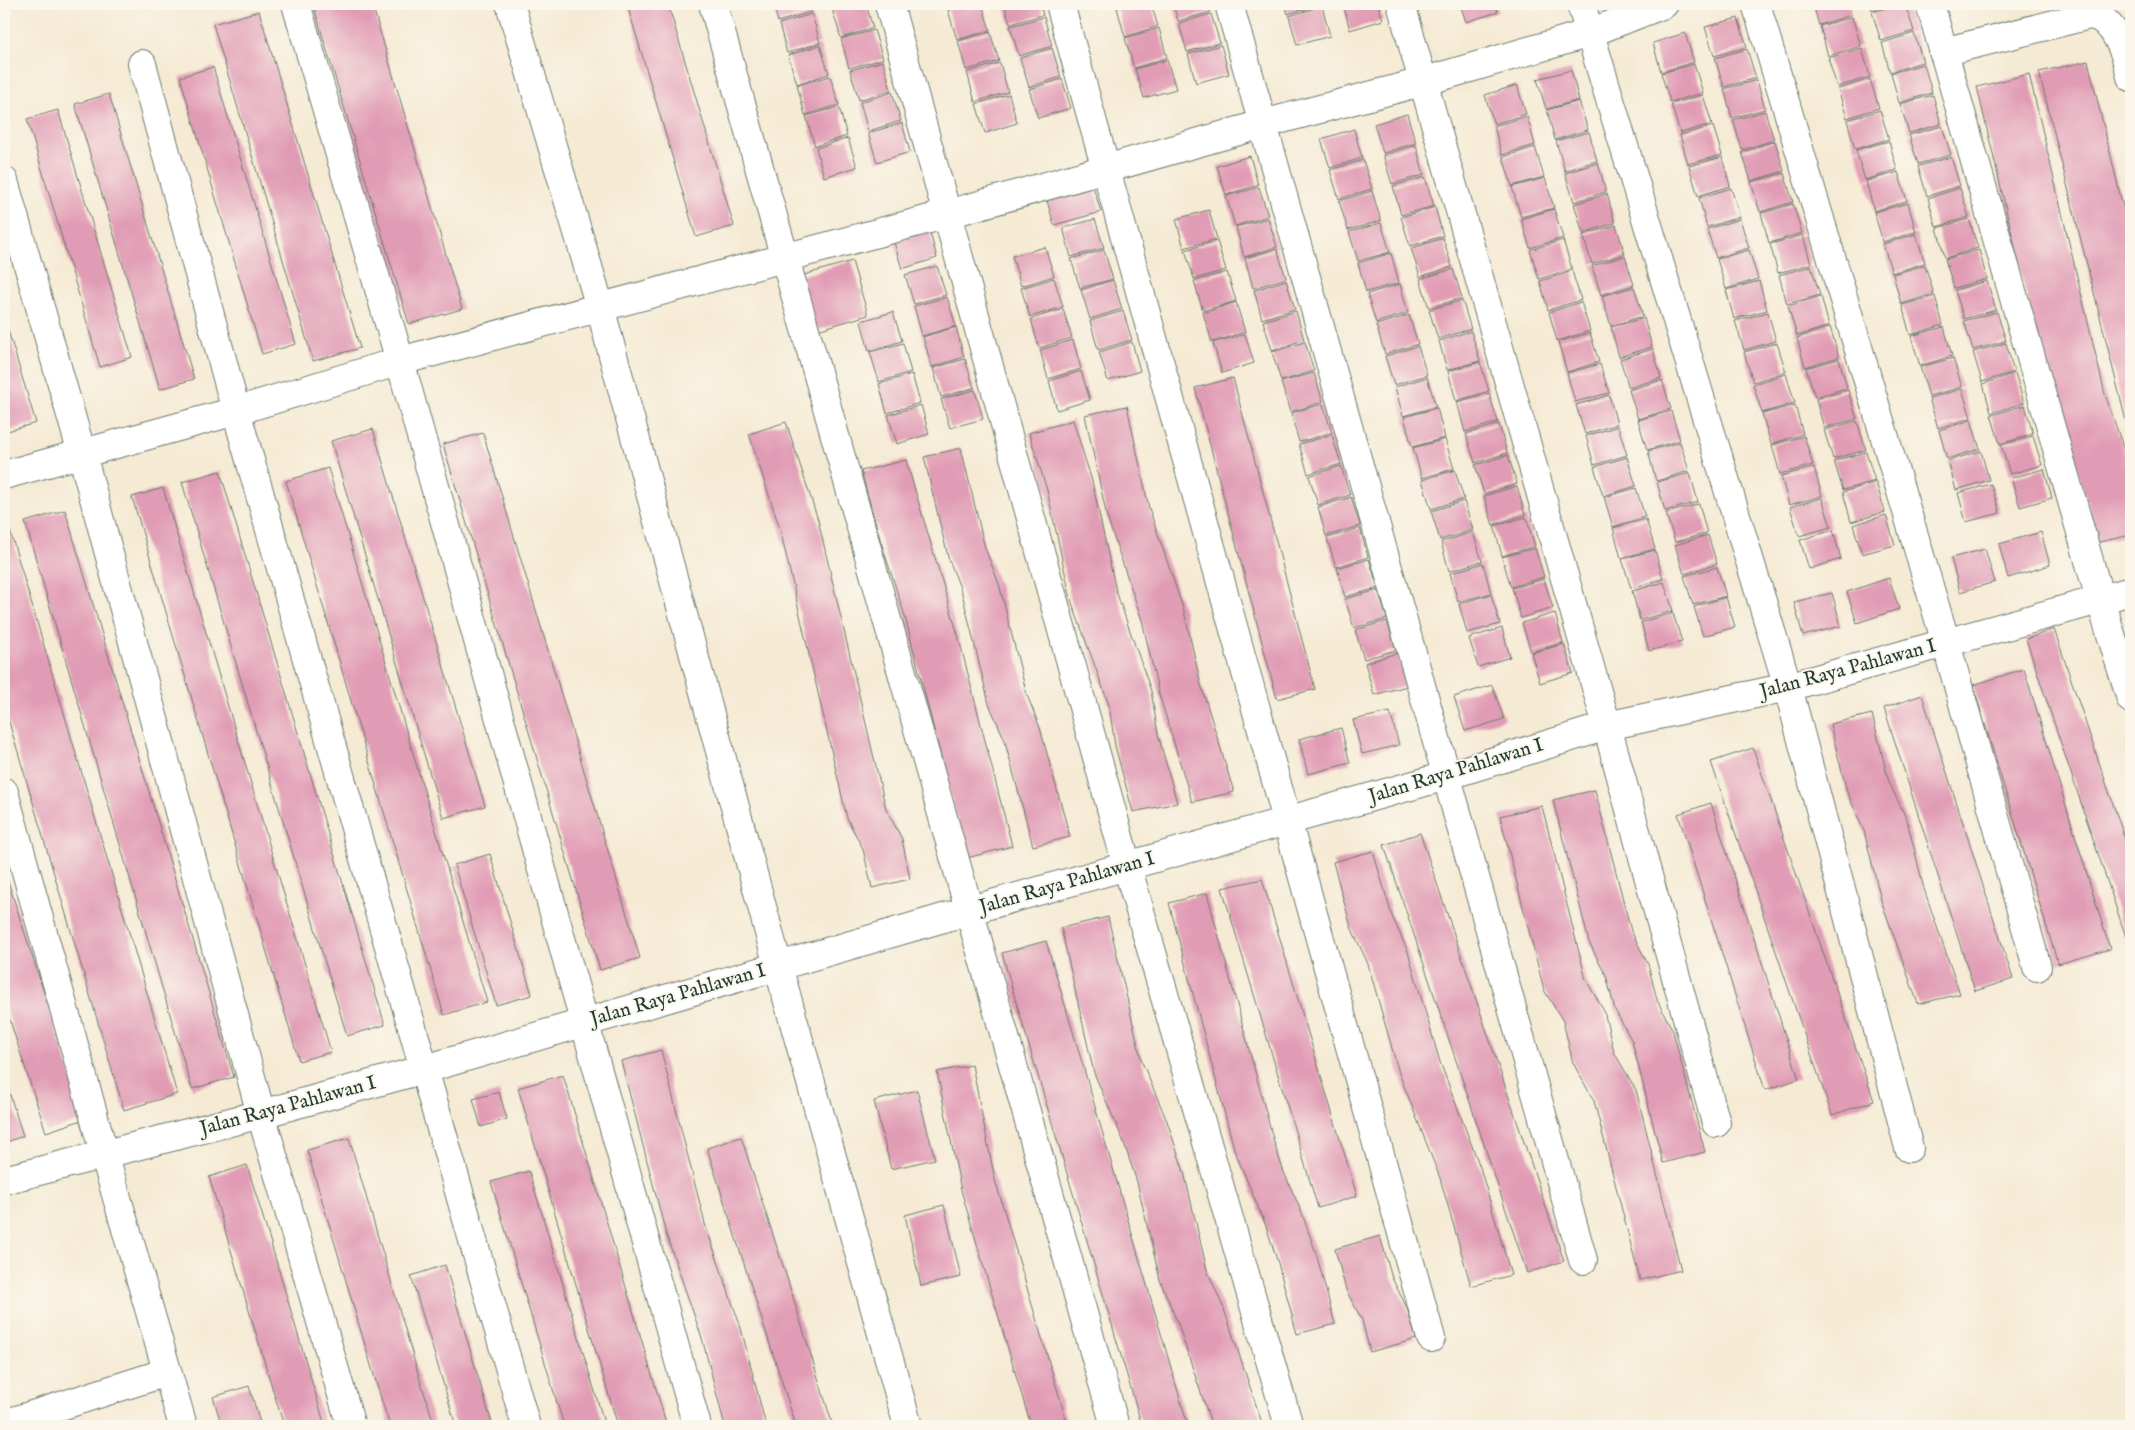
<svg xmlns="http://www.w3.org/2000/svg" width="2135" height="1430" font-family="'IM FELL English',serif">
<rect width="100%" height="100%" fill="#fbf7ec"/>
<filter id="ink" filterUnits="userSpaceOnUse"><feTurbulence type="fractalNoise" baseFrequency=".02" numOctaves="2"/><feDisplacementMap in="SourceGraphic" scale="10" xChannelSelector="R" yChannelSelector="G"/><feConvolveMatrix kernelMatrix="1 2 1 2 8 2 1 2 1" color-interpolation-filters="sRGB"/></filter>
<filter id="wash" filterUnits="userSpaceOnUse"><feTurbulence type="fractalNoise" baseFrequency=".0096" numOctaves="4" result="noise"/><feDisplacementMap in="SourceGraphic" scale="20" xChannelSelector="R" yChannelSelector="G"/><feGaussianBlur stdDeviation="1.12" result="paint"/><feColorMatrix in="noise" values="0 0 0 0 0 0 0 0 0 0 0 0 0 0 0 0 0 1.4 0 .05"/><feComposite in="paint" operator="in"/></filter>
<g filter="url(#wash)">
<rect width="100%" height="100%" fill="#f5ead4"/>
<g id="blocks">
<g fill="#e19cb5">
<path d="M313,4H372L462,309L409,324Z"/>
<path d="M627,4H668L734,226L696,237Z"/>
<path d="M773,4H808L811,12L778,22Z"/>
<path d="M848,4H866L873,28L841,38L832,9Z"/>
<path d="M947,4H964L948,9Z"/>
<path d="M971,4H982L990,30L957,40L948,10Z"/>
<path d="M1004,4H1040L1043,15L1010,24Z"/>
<path d="M1129,4H1151L1158,26L1125,37L1117,8Z"/>
<path d="M1173,4H1208L1211,12L1178,21Z"/>
<path d="M1285,4H1323L1288,14Z"/>
<path d="M1343,4H1378L1383,20L1350,30Z"/>
<path d="M1460,4H1496L1498,12L1466,22Z"/>
<path d="M1813,4H1848L1851,15L1819,25Z"/>
<path d="M1870,4H1890L1872,10Z"/>
<path d="M1899,4H1905L1914,31L1881,41L1872,12Z"/>
<path d="M1322,6L1330,36L1297,45L1289,16Z"/>
<path d="M259,11L360,348L313,361L213,24Z"/>
<path d="M812,14L820,43L787,53L779,24Z"/>
<path d="M1211,14L1220,43L1187,52L1179,23Z"/>
<path d="M1044,17L1052,46L1019,56L1010,26Z"/>
<path d="M1852,17L1861,46L1828,56L1820,26Z"/>
<path d="M1738,18L1747,47L1714,56L1705,27Z"/>
<path d="M1159,28L1167,58L1134,68L1125,38Z"/>
<path d="M874,30L883,59L849,68L841,39Z"/>
<path d="M990,32L999,61L966,70L958,41Z"/>
<path d="M1685,33L1694,62L1661,72L1653,43Z"/>
<path d="M1914,33L1923,62L1890,72L1882,43Z"/>
<path d="M820,45L829,74L797,84L788,55Z"/>
<path d="M1221,45L1229,74L1196,83L1188,54Z"/>
<path d="M1052,48L1061,77L1029,87L1020,58Z"/>
<path d="M1862,48L1870,77L1837,87L1828,58Z"/>
<path d="M1747,49L1756,78L1724,87L1715,58Z"/>
<path d="M1167,60L1176,89L1144,98L1135,69Z"/>
<path d="M883,61L891,90L859,100L850,70Z"/>
<path d="M2088,61L2131,240V441L2039,72Z"/>
<path d="M1000,63L1008,92L975,102L967,72Z"/>
<path d="M1694,64L1703,93L1670,102L1661,73Z"/>
<path d="M1924,64L1932,93L1899,103L1891,73Z"/>
<path d="M213,67L296,344L262,354L180,77Z"/>
<path d="M1571,70L1579,100L1546,109L1537,79Z"/>
<path d="M2029,74L2105,394L2131,470V535L2099,542L2034,327L1977,87Z"/>
<path d="M830,76L839,105L805,115L797,85Z"/>
<path d="M1062,79L1071,108L1038,118L1029,89Z"/>
<path d="M1870,79L1879,108L1847,118L1838,89Z"/>
<path d="M1757,80L1765,109L1732,118L1724,89Z"/>
<path d="M1517,85L1526,114L1494,124L1485,95Z"/>
<path d="M892,92L901,121L868,131L860,102Z"/>
<path d="M109,94L194,379L160,389L75,104Z"/>
<path d="M1009,94L1017,123L985,133L976,104Z"/>
<path d="M1703,95L1712,124L1680,133L1671,104Z"/>
<path d="M1933,95L1941,124L1909,133L1900,104Z"/>
<path d="M1579,101L1588,130L1555,140L1547,110Z"/>
<path d="M839,107L847,136L815,146L806,116Z"/>
<path d="M58,110L132,357L100,367L27,119Z"/>
<path d="M1880,110L1889,139L1855,149L1847,120Z"/>
<path d="M1765,111L1774,140L1742,150L1733,120Z"/>
<path d="M1407,114L1416,143L1383,153L1374,124Z"/>
<path d="M1527,116L1535,145L1502,155L1494,126Z"/>
<path d="M902,123L910,152L877,162L868,133Z"/>
<path d="M1713,126L1722,155L1688,164L1680,135Z"/>
<path d="M1942,126L1951,155L1918,164L1909,135Z"/>
<path d="M1354,129L1362,158L1330,168L1321,139Z"/>
<path d="M1589,132L1597,161L1565,171L1556,141Z"/>
<path d="M848,138L857,167L824,177L816,148Z"/>
<path d="M1775,141L1784,171L1751,181L1742,152Z"/>
<path d="M1889,141L1897,170L1865,180L1856,150Z"/>
<path d="M1416,145L1424,175L1392,184L1383,155Z"/>
<path d="M1535,147L1544,177L1512,186L1503,157Z"/>
<path d="M1250,156L1258,185L1226,195L1217,166Z"/>
<path d="M1722,157L1730,186L1698,196L1689,166Z"/>
<path d="M1951,157L1960,186L1927,196L1918,166Z"/>
<path d="M1363,160L1372,189L1339,199L1330,170Z"/>
<path d="M1598,163L1606,192L1574,202L1565,173Z"/>
<path d="M1898,172L1907,201L1874,211L1866,181Z"/>
<path d="M1784,173L1793,202L1760,212L1751,182Z"/>
<path d="M1090,177L1101,212L1054,225L1044,190Z"/>
<path d="M1425,177L1434,206L1401,215L1393,186Z"/>
<path d="M1545,178L1554,208L1521,217L1512,187Z"/>
<path d="M1259,187L1268,216L1235,226L1226,196Z"/>
<path d="M1731,188L1740,217L1707,227L1699,198Z"/>
<path d="M1960,188L1969,217L1936,227L1928,198Z"/>
<path d="M1372,191L1381,221L1348,230L1339,201Z"/>
<path d="M1607,194L1615,223L1583,233L1574,204Z"/>
<path d="M1908,203L1916,232L1883,242L1874,212Z"/>
<path d="M1793,204L1802,233L1769,243L1761,213Z"/>
<path d="M1435,207L1443,236L1410,246L1401,217Z"/>
<path d="M1554,209L1563,238L1530,248L1521,219Z"/>
<path d="M1209,210L1217,239L1184,248L1176,219Z"/>
<path d="M1268,218L1277,247L1244,257L1236,227Z"/>
<path d="M1095,219L1104,248L1071,257L1063,228Z"/>
<path d="M1740,219L1749,248L1716,258L1707,229Z"/>
<path d="M1969,219L1978,248L1945,258L1937,228Z"/>
<path d="M1381,223L1390,252L1358,261L1349,232Z"/>
<path d="M1616,225L1625,254L1592,264L1583,235Z"/>
<path d="M929,229L937,258L902,269L893,239Z"/>
<path d="M1916,234L1925,263L1892,273L1883,244Z"/>
<path d="M1803,235L1811,264L1778,273L1770,244Z"/>
<path d="M1443,238L1452,267L1420,277L1411,248Z"/>
<path d="M1563,240L1572,269L1539,279L1530,250Z"/>
<path d="M1217,241L1226,270L1194,279L1185,250Z"/>
<path d="M1045,247L1054,276L1021,286L1012,256Z"/>
<path d="M1277,249L1286,278L1253,288L1245,258Z"/>
<path d="M1104,250L1113,279L1080,288L1071,259Z"/>
<path d="M1749,250L1758,279L1726,289L1717,259Z"/>
<path d="M1979,250L1987,279L1954,288L1945,259Z"/>
<path d="M1391,253L1399,283L1366,292L1358,263Z"/>
<path d="M1625,256L1634,285L1601,295L1592,266Z"/>
<path d="M852,261L868,315L814,331L797,277Z"/>
<path d="M1925,265L1934,294L1901,304L1893,274Z"/>
<path d="M937,266L946,295L914,304L905,275Z"/>
<path d="M1811,266L1820,295L1787,304L1779,275Z"/>
<path d="M1453,269L1462,298L1429,308L1420,279Z"/>
<path d="M1572,271L1581,300L1548,310L1540,281Z"/>
<path d="M1227,272L1236,301L1203,311L1194,281Z"/>
<path d="M1054,278L1063,307L1030,317L1021,288Z"/>
<path d="M1113,280L1122,309L1090,319L1081,290Z"/>
<path d="M1286,280L1295,309L1262,319L1254,290Z"/>
<path d="M1759,281L1767,310L1734,319L1726,290Z"/>
<path d="M1987,281L1996,310L1964,319L1955,290Z"/>
<path d="M1400,284L1408,313L1376,323L1367,294Z"/>
<path d="M1634,287L1643,316L1611,326L1602,296Z"/>
<path d="M1821,296L1829,326L1797,336L1788,306Z"/>
<path d="M1935,296L1943,325L1910,335L1902,305Z"/>
<path d="M947,297L956,326L922,336L914,306Z"/>
<path d="M1462,300L1471,329L1438,339L1429,310Z"/>
<path d="M1236,302L1245,332L1212,342L1203,313Z"/>
<path d="M1581,302L1590,331L1557,341L1549,312Z"/>
<path d="M1063,309L1072,338L1039,348L1031,319Z"/>
<path d="M1123,311L1132,340L1098,350L1090,321Z"/>
<path d="M1296,311L1304,340L1272,350L1263,321Z"/>
<path d="M893,312L902,341L869,351L861,321Z"/>
<path d="M1768,312L1776,341L1744,350L1735,321Z"/>
<path d="M1997,312L2006,341L1973,350L1964,321Z"/>
<path d="M1409,315L1418,344L1385,354L1376,325Z"/>
<path d="M4,317L36,423L4,432Z"/>
<path d="M1644,318L1652,347L1619,357L1611,327Z"/>
<path d="M956,327L964,357L932,367L923,337Z"/>
<path d="M1830,327L1839,357L1805,367L1797,338Z"/>
<path d="M1944,327L1952,356L1920,366L1911,336Z"/>
<path d="M1471,331L1480,361L1447,370L1439,341Z"/>
<path d="M1590,333L1599,362L1567,372L1558,342Z"/>
<path d="M1245,334L1254,363L1222,373L1213,343Z"/>
<path d="M1073,340L1081,369L1048,379L1040,350Z"/>
<path d="M1132,342L1140,371L1108,381L1099,352Z"/>
<path d="M1305,342L1314,371L1281,381L1272,352Z"/>
<path d="M903,343L911,372L879,382L870,352Z"/>
<path d="M1777,343L1786,372L1753,382L1744,352Z"/>
<path d="M2006,343L2014,372L1982,382L1973,352Z"/>
<path d="M1418,346L1427,375L1394,385L1385,356Z"/>
<path d="M1653,349L1661,378L1629,388L1620,359Z"/>
<path d="M1953,358L1962,387L1929,396L1920,367Z"/>
<path d="M965,359L974,388L941,397L933,368Z"/>
<path d="M1839,359L1847,388L1815,397L1806,368Z"/>
<path d="M1480,362L1489,391L1456,401L1448,371Z"/>
<path d="M1600,364L1609,393L1575,402L1567,373Z"/>
<path d="M1081,371L1090,400L1057,410L1049,381Z"/>
<path d="M1314,373L1323,402L1290,412L1281,382Z"/>
<path d="M2015,373L2024,403L1991,413L1983,384Z"/>
<path d="M912,374L920,403L887,413L879,384Z"/>
<path d="M1786,374L1795,403L1762,413L1753,384Z"/>
<path d="M1427,377L1436,407L1403,416L1395,387Z"/>
<path d="M1233,378L1315,689L1277,699L1195,388Z"/>
<path d="M1662,380L1671,409L1638,419L1629,390Z"/>
<path d="M1962,389L1971,418L1938,428L1929,398Z"/>
<path d="M975,390L983,419L950,428L941,399Z"/>
<path d="M1848,390L1857,419L1824,428L1816,399Z"/>
<path d="M1489,393L1498,422L1465,432L1457,402Z"/>
<path d="M1609,395L1617,424L1585,434L1576,405Z"/>
<path d="M1323,404L1332,433L1299,442L1291,413Z"/>
<path d="M921,405L929,434L897,444L888,415Z"/>
<path d="M1795,405L1803,434L1771,444L1762,414Z"/>
<path d="M2025,405L2033,434L2000,444L1991,415Z"/>
<path d="M1127,406L1149,508L1184,611L1201,685L1234,792L1192,802L1159,694L1142,620L1107,517L1085,415Z"/>
<path d="M1437,408L1445,438L1412,447L1404,417Z"/>
<path d="M1671,411L1680,440L1647,450L1638,420Z"/>
<path d="M1073,420L1092,481L1116,591L1151,691L1158,734L1177,803L1133,812L1115,746L1109,705L1071,600L1047,490L1029,433Z"/>
<path d="M1971,420L1980,449L1947,459L1939,430Z"/>
<path d="M1857,421L1866,450L1833,459L1824,430Z"/>
<path d="M786,422L818,520L886,809L902,839L910,879L872,888L863,849L847,818L780,529L749,434Z"/>
<path d="M1499,424L1507,453L1475,463L1466,434Z"/>
<path d="M1618,426L1627,455L1594,465L1586,436Z"/>
<path d="M373,429L485,806L443,818L331,441Z"/>
<path d="M483,433L640,958L600,970L443,444Z"/>
<path d="M1332,435L1341,464L1308,474L1299,444Z"/>
<path d="M1804,436L1813,465L1780,474L1772,445Z"/>
<path d="M2033,436L2042,465L2010,474L2001,445Z"/>
<path d="M1445,439L1454,469L1422,478L1413,448Z"/>
<path d="M1680,442L1689,471L1656,481L1648,451Z"/>
<path d="M961,448L985,548L999,584L1027,695L1040,728L1070,837L1033,846L1004,738L989,704L962,593L948,557L924,457Z"/>
<path d="M1981,451L1989,480L1956,490L1948,461Z"/>
<path d="M1866,452L1875,481L1843,490L1834,461Z"/>
<path d="M1508,455L1517,484L1484,494L1475,465Z"/>
<path d="M1627,457L1636,486L1603,496L1594,467Z"/>
<path d="M906,460L958,635L1012,846L967,858L904,613L881,542L861,471Z"/>
<path d="M1341,466L1350,495L1318,505L1309,476Z"/>
<path d="M1814,467L1822,496L1789,505L1781,476Z"/>
<path d="M328,468L487,1002L444,1015L286,481Z"/>
<path d="M2044,469L2052,498L2020,507L2011,478Z"/>
<path d="M1455,470L1464,499L1431,509L1422,480Z"/>
<path d="M220,471L385,1025L347,1036L182,482Z"/>
<path d="M1690,473L1698,502L1665,511L1657,482Z"/>
<path d="M1876,482L1885,512L1851,522L1843,492Z"/>
<path d="M1991,484L2000,513L1966,522L1958,493Z"/>
<path d="M1517,486L1525,515L1493,525L1484,496Z"/>
<path d="M163,488L331,1052L299,1061L132,497Z"/>
<path d="M1636,488L1645,517L1613,527L1604,497Z"/>
<path d="M1351,497L1360,526L1326,536L1318,507Z"/>
<path d="M1822,498L1831,527L1799,536L1790,507Z"/>
<path d="M1464,501L1473,530L1440,540L1431,511Z"/>
<path d="M1699,504L1707,533L1675,542L1666,513Z"/>
<path d="M65,510L234,1077L192,1089L25,522Z"/>
<path d="M1886,515L1895,545L1862,554L1853,525Z"/>
<path d="M1526,517L1535,546L1502,556L1494,526Z"/>
<path d="M1646,519L1655,549L1621,558L1613,528Z"/>
<path d="M7,521L177,1094L124,1110L4,705V522Z"/>
<path d="M1360,528L1368,557L1336,567L1327,538Z"/>
<path d="M1833,530L1841,559L1809,569L1800,540Z"/>
<path d="M1473,532L1482,561L1449,571L1441,542Z"/>
<path d="M2041,532L2050,565L2008,578L1999,544Z"/>
<path d="M1708,535L1717,564L1684,574L1675,545Z"/>
<path d="M1535,548L1544,577L1511,587L1502,557Z"/>
<path d="M1985,549L1995,582L1960,592L1951,558Z"/>
<path d="M1655,550L1663,579L1631,588L1622,559Z"/>
<path d="M1369,559L1378,588L1345,597L1337,568Z"/>
<path d="M1483,563L1491,593L1458,602L1450,573Z"/>
<path d="M1717,567L1726,596L1693,605L1684,576Z"/>
<path d="M1889,578L1899,609L1857,623L1847,592Z"/>
<path d="M1544,579L1553,608L1521,618L1512,588Z"/>
<path d="M1664,582L1673,611L1640,620L1632,591Z"/>
<path d="M1378,590L1387,619L1354,628L1345,599Z"/>
<path d="M1832,593L1841,626L1803,636L1794,602Z"/>
<path d="M1491,594L1500,624L1467,633L1459,604Z"/>
<path d="M1726,597L1735,627L1703,636L1694,607Z"/>
<path d="M1555,613L1563,643L1531,652L1522,623Z"/>
<path d="M1673,613L1682,642L1649,651L1641,622Z"/>
<path d="M1387,621L1396,650L1364,659L1355,630Z"/>
<path d="M1502,628L1510,657L1478,667L1469,638Z"/>
<path d="M2054,629L2131,857V952L2026,639Z"/>
<path d="M1564,644L1573,673L1540,683L1531,653Z"/>
<path d="M1397,653L1407,686L1374,695L1365,663Z"/>
<path d="M2024,669L2110,949L2058,964L1973,685Z"/>
<path d="M1492,685L1504,719L1465,731L1454,697Z"/>
<path d="M1922,695L2013,979L1975,991L1884,708Z"/>
<path d="M1390,712L1399,745L1362,754L1353,720Z"/>
<path d="M1872,714L1889,782L1907,820L1924,889L1960,994L1918,1004L1881,900L1864,831L1847,792L1830,724Z"/>
<path d="M1341,728L1350,763L1308,774L1299,739Z"/>
<path d="M1753,748L1874,1101L1832,1115L1711,762Z"/>
<path d="M1595,790L1631,931L1648,964L1657,1000L1673,1031L1705,1152L1663,1163L1632,1041L1615,1010L1606,975L1589,942L1553,800Z"/>
<path d="M1711,803L1799,1079L1765,1090L1678,814Z"/>
<path d="M1542,806L1586,980L1604,1011L1614,1052L1636,1090L1681,1270L1640,1280L1594,1101L1573,1063L1563,1021L1544,990L1500,816Z"/>
<path d="M1420,833L1564,1261L1527,1273L1384,845Z"/>
<path d="M1373,851L1392,916L1408,952L1440,1062L1480,1167L1511,1275L1471,1286L1440,1178L1399,1073L1368,964L1351,927L1333,862Z"/>
<path d="M490,854L532,995L496,1005L454,865Z"/>
<path d="M4,869L85,1119L46,1132L4,1002Z"/>
<path d="M1262,879L1357,1196L1318,1208L1222,888Z"/>
<path d="M1207,893L1274,1142L1283,1170L1301,1211L1316,1253L1335,1324L1297,1334L1278,1263L1266,1226L1235,1152L1169,903Z"/>
<path d="M1108,917L1142,1062L1167,1121L1184,1172L1207,1270L1224,1309L1263,1426H1212L1178,1324L1160,1280L1137,1182L1123,1140L1094,1073L1061,928Z"/>
<path d="M1046,941L1079,1052L1188,1426H1142L1012,988L1002,953Z"/>
<path d="M661,1050L705,1224L741,1328L766,1426H725L702,1338L666,1234L621,1061Z"/>
<path d="M972,1065L995,1180L1068,1426H1031L961,1190L937,1072Z"/>
<path d="M563,1075L573,1108L667,1426H618L601,1369L518,1088Z"/>
<path d="M4,1076L23,1136L4,1143Z"/>
<path d="M917,1090L935,1159L891,1169L874,1101Z"/>
<path d="M499,1092L507,1119L481,1127L473,1099Z"/>
<path d="M741,1137L787,1278L833,1426H796L707,1148Z"/>
<path d="M349,1138L420,1380L435,1426H390L379,1392L307,1150Z"/>
<path d="M247,1165L269,1237L325,1426H284L272,1387L209,1177Z"/>
<path d="M529,1171L548,1234L605,1426H564L491,1182Z"/>
<path d="M944,1205L961,1277L921,1286L905,1215Z"/>
<path d="M1380,1236L1392,1278L1407,1308L1416,1339L1370,1352L1362,1320L1346,1290L1335,1249Z"/>
<path d="M445,1265L487,1407L493,1426H456L411,1276Z"/>
<path d="M249,1386L261,1426H222L213,1397Z"/>
</g>
</g>
</g>
<g filter="url(#ink)">
<use href="#blocks" fill-opacity="0" stroke="#6a7a6c" stroke-width="1"/>
<g fill="none" stroke-linecap="round" stroke-linejoin="round">
<defs>
<g id="minor">
<path d="M296,4L400,361L697,1426"/>
<path d="M510,4L600,307L778,966L908,1426"/>
<path d="M713,4L1115,1426"/>
<path d="M889,4L1127,866L1289,1426"/>
<path d="M1060,4L1431,1338"/>
<path d="M1229,4L1583,1260"/>
<path d="M1401,4L1607,726L1716,1123"/>
<path d="M1581,4L1788,687L1909,1148"/>
<path d="M1756,4L1946,643L2037,967"/>
<path d="M1930,4L2100,599L2131,699"/>
<path d="M1943,52L2090,15C2114,17 2127,56 2131,77"/>
<path d="M142,64L236,411L526,1426"/>
<path d="M4,181L82,454L261,1114L351,1426"/>
<path d="M4,475L236,411L400,361L948,214L1263,124L1422,82L1590,33L1664,4"/>
<path d="M4,792L104,1153L183,1426"/>
<path d="M4,1180L261,1114L425,1069L971,910L1446,776L1607,726L1788,687L2131,591"/>
<path d="M4,1424L167,1372"/>
</g>
</defs>
<use href="#minor" stroke="#6a7a6c" stroke-width="30"/>
<use href="#minor" stroke="#fff" stroke-width="28"/>
</g>
</g>
<g text-anchor="middle" dominant-baseline="central" stroke-width="4" stroke-linejoin="round" paint-order="stroke">
<g font-size="20" fill="#1f3d34" stroke="#fbf7ec">
<text transform="translate(1848 669) rotate(-15)">Jalan Raya Pahlawan I</text>
<text transform="translate(1456 771) rotate(-17)">Jalan Raya Pahlawan I</text>
<text transform="translate(1067 883) rotate(-16)">Jalan Raya Pahlawan I</text>
<text transform="translate(678 995) rotate(-16)">Jalan Raya Pahlawan I</text>
<text transform="translate(288 1106) rotate(-15)">Jalan Raya Pahlawan I</text>
</g>
</g>
<rect width="2135" height="1430" fill="none" stroke="#fbf7ec" stroke-width="20"/>
</svg>
